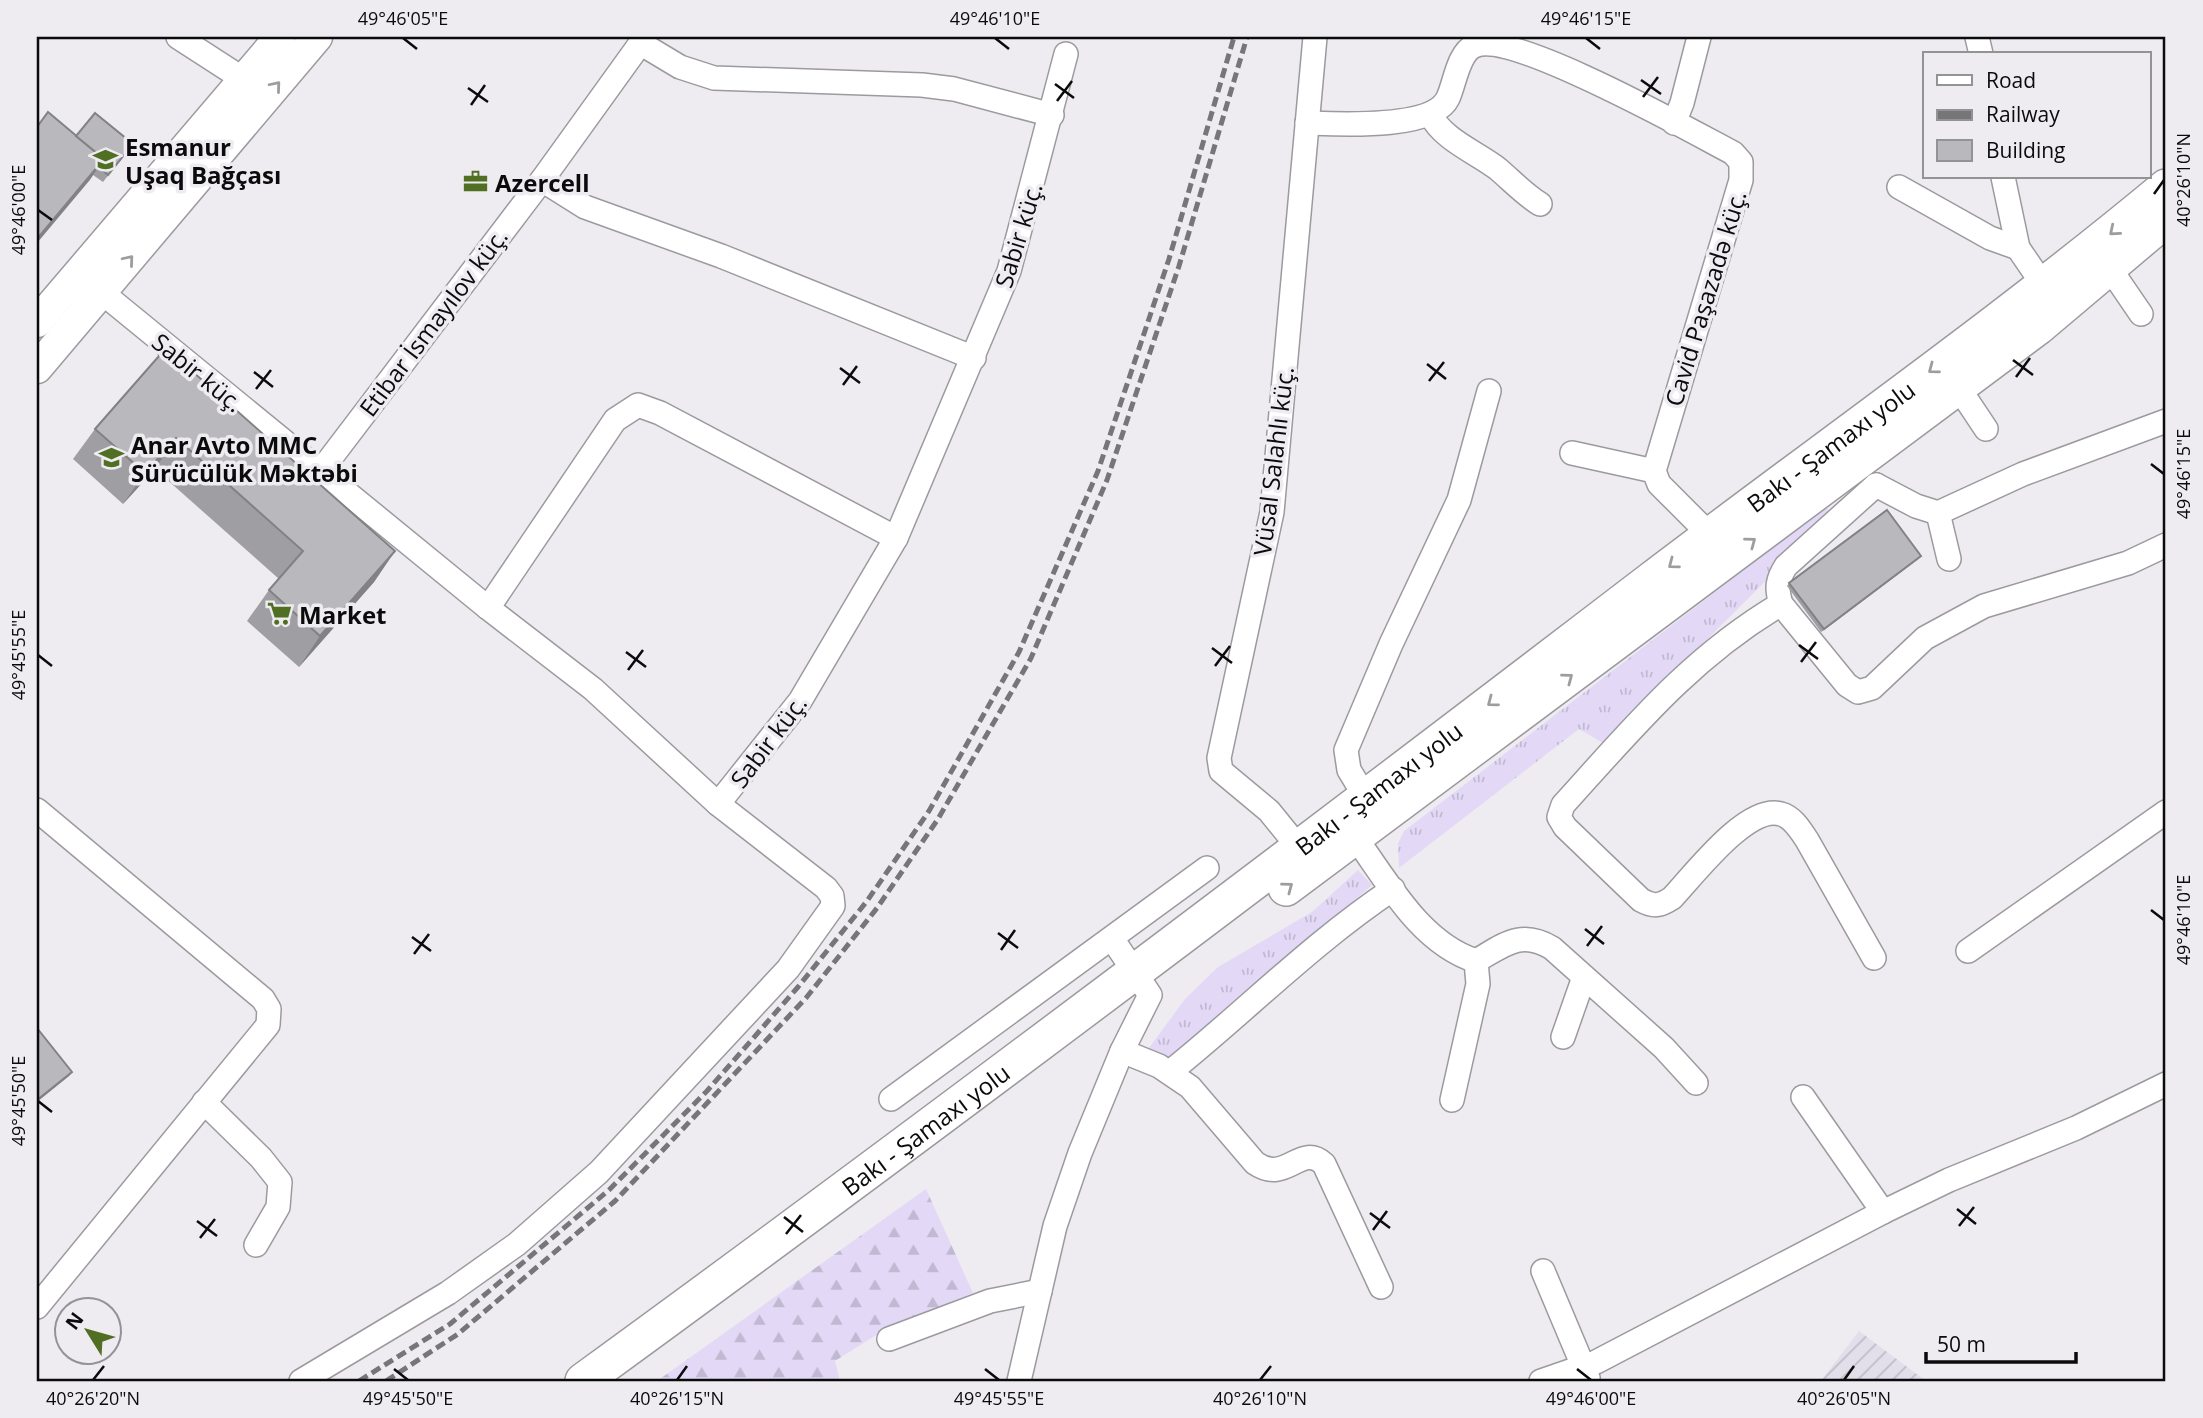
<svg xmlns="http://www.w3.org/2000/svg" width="2203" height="1418" font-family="'Open Sans',sans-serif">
<defs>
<pattern id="industrial-furrows" width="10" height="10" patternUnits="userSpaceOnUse" patternTransform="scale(1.75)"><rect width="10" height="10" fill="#e2deea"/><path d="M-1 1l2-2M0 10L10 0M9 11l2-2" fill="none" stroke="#c1bdc8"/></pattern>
<pattern id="grass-tufts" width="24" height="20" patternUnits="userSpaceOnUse" patternTransform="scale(1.75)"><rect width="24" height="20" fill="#e3d9f6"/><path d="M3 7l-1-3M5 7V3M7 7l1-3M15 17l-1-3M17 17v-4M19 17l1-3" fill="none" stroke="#c1b9d2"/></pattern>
<pattern id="forest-firs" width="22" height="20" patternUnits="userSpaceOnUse" patternTransform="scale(1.75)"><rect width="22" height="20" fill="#e3d9f6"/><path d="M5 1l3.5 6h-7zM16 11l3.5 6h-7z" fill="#c1b9d2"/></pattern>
</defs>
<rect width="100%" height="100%" fill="#eeecf1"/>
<path fill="url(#industrial-furrows)" d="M1859,1331L1926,1381H1821Z"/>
<g fill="url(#grass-tufts)">
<path d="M1826,507L1831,516L1603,743L1579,729L1399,868L1398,843L1404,831Z"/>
<path d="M1358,870L1372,885L1175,1060L1149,1048L1185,999L1218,967L1312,912Z"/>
</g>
<path fill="url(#forest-firs)" d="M926,1189L973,1293L889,1327L835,1361L840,1381H657Z"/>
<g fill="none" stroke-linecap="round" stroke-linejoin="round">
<defs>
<g id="minor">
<path d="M178,37L243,79"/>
<path d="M1977,37L1981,54"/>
<path d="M640,43L680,67L714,78L922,85L954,89L1052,115"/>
<path d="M1430,114C1443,140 1476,152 1498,169C1512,181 1524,194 1540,204"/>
<path d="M1307,123C1339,124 1433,130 1448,98C1455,83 1458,53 1474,46C1512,30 1691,131 1733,153L1741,162V180L1654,471L1659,484L1710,535"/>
<path d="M1674,123L1682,103L1699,37"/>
<path d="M2003,177L2018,248L2044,286"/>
<path d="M542,180L585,207L721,256L974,358"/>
<path d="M1899,187L1990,238L2018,248"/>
<path d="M2113,273L2141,314"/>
<path d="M89,282L488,608L593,689L718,804L800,701L896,538L1009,271L1066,54"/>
<path d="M1958,387L1986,429"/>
<path d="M1572,453L1654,471"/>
<path d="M320,472L542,180L645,37"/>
<path d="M1876,485L1786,566C1777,580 1776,588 1781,604L1847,685L1858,692L1872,688L1925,638L1984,606L2128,563L2166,545"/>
<path d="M1876,485L1916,506L1938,513L2023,474L2166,421"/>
<path d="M1938,513L1949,559"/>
<path d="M1781,604C1691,657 1632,729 1563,805L1559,817L1565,827L1641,900C1654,907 1660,906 1672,898C1694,875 1747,804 1781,814C1793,817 1801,831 1807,840L1874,958"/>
<path d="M488,608L615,420L638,405L660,413L896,538"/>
<path d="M1366,798L1349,770L1346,750L1391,644L1459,500L1489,391"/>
<path d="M37,810L263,999L269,1009L268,1025L37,1307"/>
<path d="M1355,837C1388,882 1420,943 1476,961L1478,984L1452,1100"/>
<path d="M1299,848L1269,811L1221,771L1219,758L1272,512L1315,37"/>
<path d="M1968,951L2166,812"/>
<path d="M1476,961C1504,945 1521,929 1552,948L1664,1048L1696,1083"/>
<path d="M1563,1037L1584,977"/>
<path d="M1122,1051L1159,1066L1190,1087L1255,1163C1287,1185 1300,1142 1324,1164L1381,1287"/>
<path d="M1170,1072C1246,1011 1312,943 1393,889"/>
<path d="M1803,1097L1883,1212"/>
<path d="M891,1099L1207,868"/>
<path d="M204,1102L261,1158L280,1182L278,1207L256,1245"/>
<path d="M1543,1271L1588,1378"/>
<path d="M889,1339L990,1301L1040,1291"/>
<path d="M301,1381L448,1293L517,1244L599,1172L788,969L833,906L832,896L826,888L718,804"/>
<path d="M1019,1381L1055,1226L1080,1153L1122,1051L1150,995L1113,940"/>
<path d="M1541,1381L1596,1362L1883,1212L1949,1180L2076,1128L2166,1084"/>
</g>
<g id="major">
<path d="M37,322L280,37"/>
<path d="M37,368L317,37"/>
</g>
<g id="highway">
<path d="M1286,888L2038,327L2166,219"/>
<path id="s1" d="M583,1381C943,1119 1298,850 1651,580C1823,449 2000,325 2166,187"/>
</g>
</defs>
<use href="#minor" stroke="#9c9a9f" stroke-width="26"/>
<use href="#major" stroke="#9c9a9f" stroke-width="33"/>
<use href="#highway" stroke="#9c9a9f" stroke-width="38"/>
<use href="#minor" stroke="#fff" stroke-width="23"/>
<use href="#major" stroke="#fff" stroke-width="30"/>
<use href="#highway" stroke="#fff" stroke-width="35"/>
<g stroke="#767578" stroke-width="5" stroke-dasharray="10 5" stroke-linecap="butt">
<path d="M359,1381L450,1324L609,1190L707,1091L798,987L867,901L929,811L1019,652L1098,471L1169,259L1234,37"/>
<path d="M386,1381L458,1334L615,1201L806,998L877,908L938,819L1031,658L1107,480L1179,266L1247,37"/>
</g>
</g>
<g fill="#9f9ea2">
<path d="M76,136L133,144L103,182L93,175L89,181Z"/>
<path d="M166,348L395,551L374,582L299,667L247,621L269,590L279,579L155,469L123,504L73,459L95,429Z"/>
<path d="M1921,556L1918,559L1821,632L1787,586L1789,583Z"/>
</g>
<g fill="#828184">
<path d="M104,159L89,181L37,243V239Z"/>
<path d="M176,438L155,469L123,504L145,473Z"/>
<path d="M395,551L374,582L299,667L320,636Z"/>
<path d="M1921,556L1918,559L1821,632L1824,629Z"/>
<path d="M72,1072L69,1076L37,1102V1100Z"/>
</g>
<g fill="#b9b8bc" stroke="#828184" stroke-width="2">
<path d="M48,112L104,159L37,239V127Z"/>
<path d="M95,113L133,144L108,175L99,167L104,159L76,136Z"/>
<path d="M166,348L395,551L320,636L269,590L303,551L176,438L145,473L95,429Z"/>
<path d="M1887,510L1921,556L1824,629L1789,583Z"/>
<path d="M37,1028L72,1072L37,1100Z"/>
</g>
<defs><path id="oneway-chevron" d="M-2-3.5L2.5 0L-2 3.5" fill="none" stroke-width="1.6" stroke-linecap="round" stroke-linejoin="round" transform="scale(1.75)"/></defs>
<g stroke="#9d9d9e">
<use href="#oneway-chevron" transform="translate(276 86) rotate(-50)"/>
<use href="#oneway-chevron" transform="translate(2114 231) rotate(140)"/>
<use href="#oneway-chevron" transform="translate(129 260) rotate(-50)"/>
<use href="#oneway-chevron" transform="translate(1933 369) rotate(143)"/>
<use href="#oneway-chevron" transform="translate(1751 542) rotate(-37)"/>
<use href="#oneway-chevron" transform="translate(1673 564) rotate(143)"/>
<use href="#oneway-chevron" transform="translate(1568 678) rotate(-37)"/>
<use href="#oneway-chevron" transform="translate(1492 702) rotate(143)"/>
<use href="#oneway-chevron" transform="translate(1288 887) rotate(-37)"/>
</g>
<path fill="none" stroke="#0b0b0c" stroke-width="2.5" d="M403,38L417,49M995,38L1009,49M1586,38L1600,49M1641,80L1661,94M1055,84L1074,98M468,88L488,102M1643,97L1658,77M1057,101L1072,81M471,105L485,85M2154,194L2164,180M38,210L52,220M2013,360L2033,375M1427,364L1446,379M840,368L860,383M254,372L273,387M2016,377L2030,358M1429,381L1444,362M843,385L857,366M256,389L271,370M2151,464L2164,474M1799,645L1818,659M1212,648L1232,663M626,652L646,667M38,655L52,666M1801,662L1816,642M1215,666L1230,646M628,670L643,650M2151,910L2164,920M1585,929L1604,944M998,933L1018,948M412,937L431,951M1587,946L1602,926M1001,950L1015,930M414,954L429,934M38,1101L52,1112M1957,1209L1976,1224M1370,1213L1390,1228M784,1217L803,1232M197,1221L217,1236M1959,1226L1974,1207M1373,1230L1387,1211M786,1234L801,1215M200,1238L215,1219M394,1369L408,1380M985,1369L999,1380M1577,1369L1591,1380M93,1380L104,1366M677,1380L687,1366M1260,1380L1271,1366M1844,1380L1854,1366"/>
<defs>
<symbol id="school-bare" viewBox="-9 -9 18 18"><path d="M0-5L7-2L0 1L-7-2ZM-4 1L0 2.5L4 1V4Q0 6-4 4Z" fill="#516f23" stroke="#eeecf1" stroke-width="2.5" paint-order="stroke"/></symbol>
<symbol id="office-bare" viewBox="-9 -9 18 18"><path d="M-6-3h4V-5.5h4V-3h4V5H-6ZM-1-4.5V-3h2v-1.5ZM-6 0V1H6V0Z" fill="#516f23" stroke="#eeecf1" stroke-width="2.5" paint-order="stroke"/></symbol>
<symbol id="university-bare" viewBox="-9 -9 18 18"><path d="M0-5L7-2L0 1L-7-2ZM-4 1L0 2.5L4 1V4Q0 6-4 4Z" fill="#516f23" stroke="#eeecf1" stroke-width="2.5" paint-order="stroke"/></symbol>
<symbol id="supermarket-bare" viewBox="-9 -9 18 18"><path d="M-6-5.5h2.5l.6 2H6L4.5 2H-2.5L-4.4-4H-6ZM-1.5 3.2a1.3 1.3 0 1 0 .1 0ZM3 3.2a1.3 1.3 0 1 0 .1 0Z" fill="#516f23" stroke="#eeecf1" stroke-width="2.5" paint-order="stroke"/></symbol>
</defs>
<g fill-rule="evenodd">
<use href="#school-bare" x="88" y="142" width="35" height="35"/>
<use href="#office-bare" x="458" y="164" width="35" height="35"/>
<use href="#university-bare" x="94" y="440" width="35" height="35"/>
<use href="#supermarket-bare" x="262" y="596" width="35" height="35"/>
</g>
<g text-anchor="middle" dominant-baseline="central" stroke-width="7" stroke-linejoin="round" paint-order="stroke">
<g font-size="24" font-weight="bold" fill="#0b0b0c" stroke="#eeecf1" text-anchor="start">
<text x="125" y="146">Esmanur<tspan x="125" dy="28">Uşaq Bağçası</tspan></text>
<text x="495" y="182">Azercell</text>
<text x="131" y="444">Anar Avto MMC<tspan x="131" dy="28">Sürücülük Məktəbi</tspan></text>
<text x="299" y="614">Market</text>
</g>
<g font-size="24" fill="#0b0b0c" stroke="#eeecf1">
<text transform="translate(1018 235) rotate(-73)">Sabir küç.</text>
<text transform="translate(1705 298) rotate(-73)">Cavid Paşazadə küç.</text>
<text transform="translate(433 322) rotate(-53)">Etibar İsmayılov küç.</text>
<text transform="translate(198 372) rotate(39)">Sabir küç.</text>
<text stroke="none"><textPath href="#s1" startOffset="1559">Bakı - Şamaxı yolu</textPath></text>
<text transform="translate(1273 461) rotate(-83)">Vüsal Salahlı küç.</text>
<text transform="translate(768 741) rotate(-53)">Sabir küç.</text>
<text stroke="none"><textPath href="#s1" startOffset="992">Bakı - Şamaxı yolu</textPath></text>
<text stroke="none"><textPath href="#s1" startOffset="425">Bakı - Şamaxı yolu</textPath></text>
</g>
</g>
<rect width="2203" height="1418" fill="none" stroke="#eeecf1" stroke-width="77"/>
<rect x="1923" y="52" width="228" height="126" fill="#eeecf1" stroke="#939295" stroke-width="2"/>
<rect x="1937" y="75" width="35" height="10" fill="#ffffff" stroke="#939295" stroke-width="2"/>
<text x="1986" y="88" font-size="21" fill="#0b0b0c">Road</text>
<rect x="1937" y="110" width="35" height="10" fill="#767578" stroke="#939295" stroke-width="2"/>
<text x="1986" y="122" font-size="21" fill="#0b0b0c">Railway</text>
<rect x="1937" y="140" width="35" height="21" fill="#b9b8bc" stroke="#939295" stroke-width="2"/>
<text x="1986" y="158" font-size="21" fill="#0b0b0c">Building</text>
<g transform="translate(88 1331) rotate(307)"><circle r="33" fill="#eeecf1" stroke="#939295" stroke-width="2"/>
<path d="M0-5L12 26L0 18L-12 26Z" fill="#516f23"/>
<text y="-10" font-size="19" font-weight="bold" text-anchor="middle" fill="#0b0b0c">N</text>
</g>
<path d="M1926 1352v10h150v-10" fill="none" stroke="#0b0b0c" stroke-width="3.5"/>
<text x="1937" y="1352" font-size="21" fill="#0b0b0c" stroke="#eeecf1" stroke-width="5" paint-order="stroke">50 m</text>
<rect x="38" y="38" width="2126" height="1342" fill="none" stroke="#0b0b0c" stroke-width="2.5"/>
<g font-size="18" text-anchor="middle" fill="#0b0b0c">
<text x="403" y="25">49°46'05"E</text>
<text x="995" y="25">49°46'10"E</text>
<text x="1586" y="25">49°46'15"E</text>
<text transform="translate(2184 180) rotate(-90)" y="6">40°26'10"N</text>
<text transform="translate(19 210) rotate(-90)" y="6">49°46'00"E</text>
<text transform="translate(2184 474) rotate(-90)" y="6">49°46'15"E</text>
<text transform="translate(19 655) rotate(-90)" y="6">49°45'55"E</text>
<text transform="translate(2184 920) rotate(-90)" y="6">49°46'10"E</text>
<text transform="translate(19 1101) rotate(-90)" y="6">49°45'50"E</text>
<text x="93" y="1405">40°26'20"N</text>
<text x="408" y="1405">49°45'50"E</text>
<text x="677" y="1405">40°26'15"N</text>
<text x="999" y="1405">49°45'55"E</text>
<text x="1260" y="1405">40°26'10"N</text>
<text x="1591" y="1405">49°46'00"E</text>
<text x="1844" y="1405">40°26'05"N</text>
</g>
</svg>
